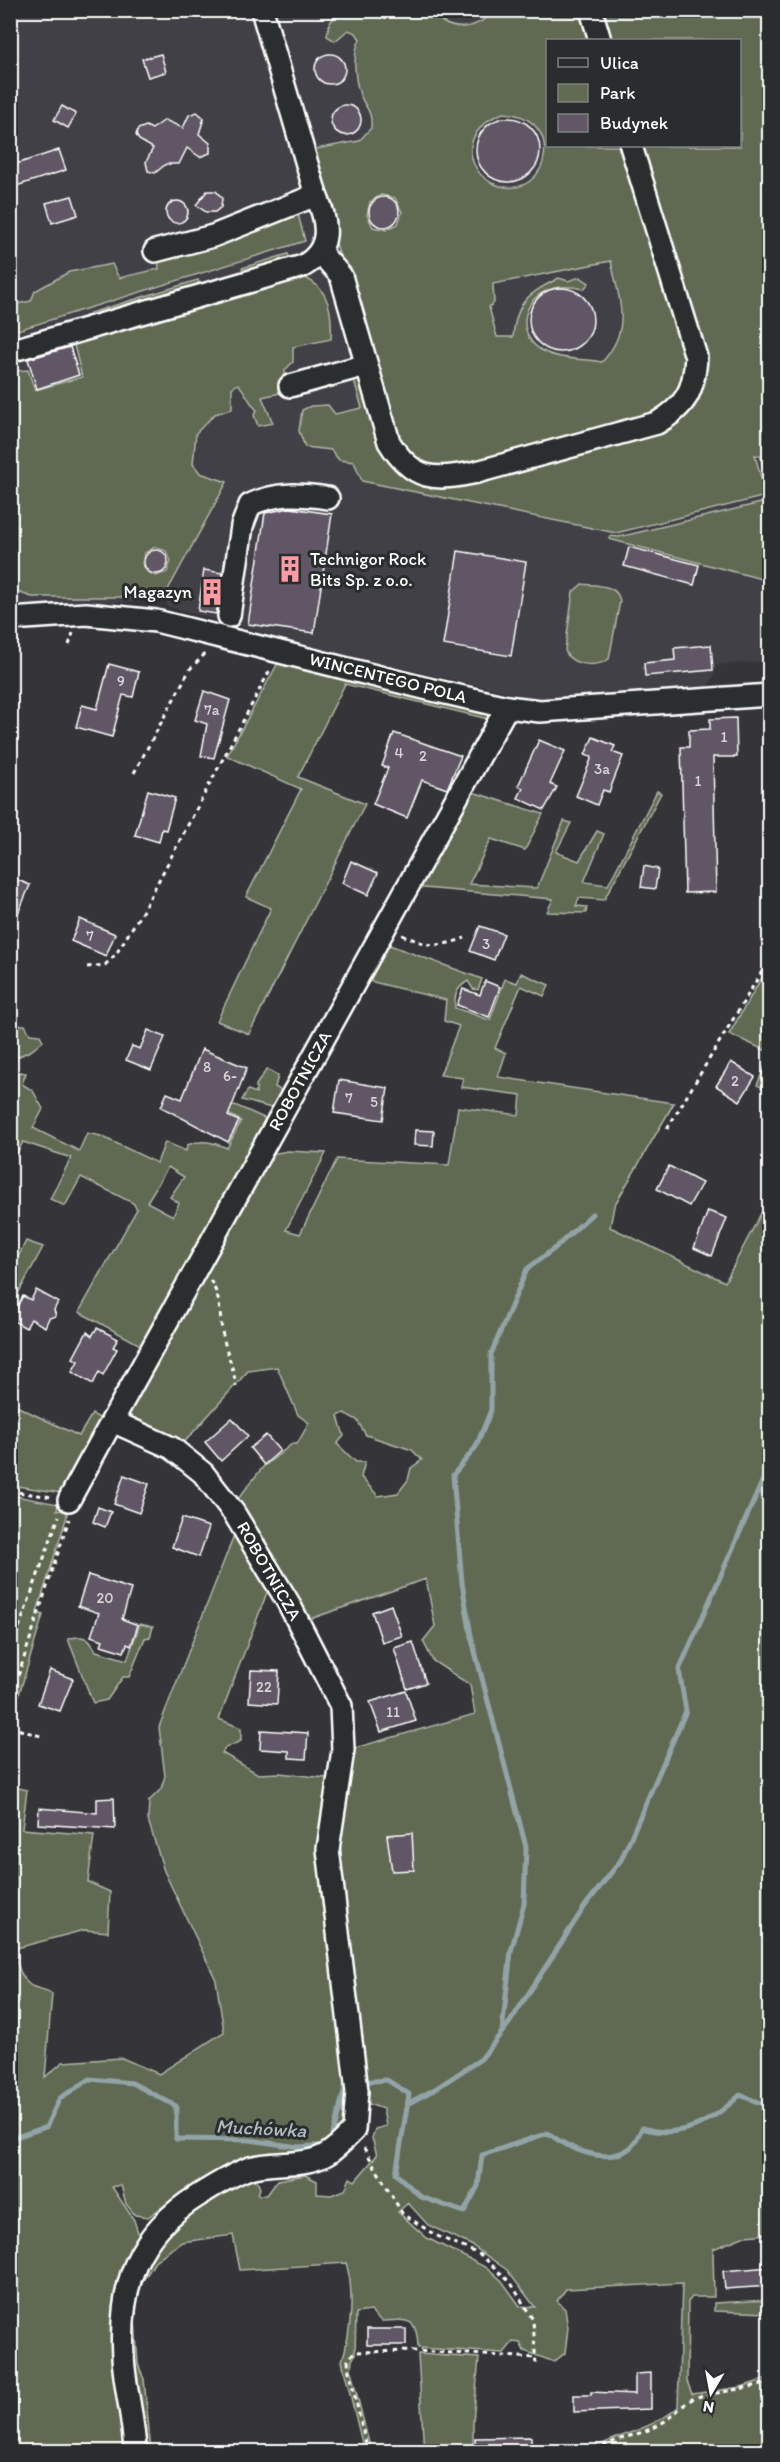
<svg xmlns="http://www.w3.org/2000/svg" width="780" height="2462" font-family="Itim,sans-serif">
<rect width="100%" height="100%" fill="#353539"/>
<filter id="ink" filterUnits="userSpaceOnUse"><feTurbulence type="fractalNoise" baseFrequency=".0167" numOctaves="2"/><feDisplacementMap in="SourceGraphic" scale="12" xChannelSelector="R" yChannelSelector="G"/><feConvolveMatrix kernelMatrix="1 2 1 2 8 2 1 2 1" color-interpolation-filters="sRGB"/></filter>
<g filter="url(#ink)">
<path fill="#423f46" d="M10,11H634L548,40V146H673L769,489V501L618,537L610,536L769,581V661L715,665V674L707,689L538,699L334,653L167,606L166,601L23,605L11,598Z"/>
<g fill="#616b52" stroke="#b0b5a8" stroke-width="1.5" fill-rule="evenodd">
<path d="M339,11H433C447,35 478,30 493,11H587L596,40H548V146H627L692,357L674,408L451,474L401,454L365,347L310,150L359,141L371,128C372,115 369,111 363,101C354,85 352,54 360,39L356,33L348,30L335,41L327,36L329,24ZM503,113C567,116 550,199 500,186C489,183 480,176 475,166C463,142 480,121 503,113ZM381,195L395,198L402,212L398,224L386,230L373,227L367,215L370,202ZM611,261C619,301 633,328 602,362C585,359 563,360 547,353C507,337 523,274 584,289L589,283L580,277L568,281L559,278C528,294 516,301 513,337H497L489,307L494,303L493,284Z"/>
<path d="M595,11H769V489L760,456L755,455L766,496L616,533L362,481L354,462L339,460L331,450L305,447L299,431L302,410L311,406L328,405L335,414L362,408L352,373L367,381L413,475L658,425L697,378L635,146H740V40H604Z"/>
<path d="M296,206L305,241L18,330L11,322V305L31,301L35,291L69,272L112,264L119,278L159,269L158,256Z"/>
<path d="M288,254L292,266L244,279L242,268Z"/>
<path d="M292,273C326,282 333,304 331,339L293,347V362L285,370L284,386L280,393L262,397L273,423L258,426L254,415L257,410C249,403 247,393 238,384L232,388V409L215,414L196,433L193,464L200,473L227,482L164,597H32L11,590L10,361L13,360L17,371L28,370L35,390L82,377L73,341ZM155,547L166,551L171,561L167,572L156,576L147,572L142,563L145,553Z"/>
<path d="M198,280L201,289L93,321L90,313Z"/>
<path d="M769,501V581L609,539L610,536L619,537Z"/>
<path d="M582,584C597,586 617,584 620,601L609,659C596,668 570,666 565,650L573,592Z"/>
<path d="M279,661L491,712L492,720L345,684L298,777L365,804L249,1034L217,1021L271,908L246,897L301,789L227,756Z"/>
<path d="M466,790L543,814L525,850L491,839L469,884L537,888L564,821L571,823L556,852L579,861L597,831L604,834L584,882L608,885L657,791L661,793L604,900L579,898L576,906L587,907L586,913L547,912L553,899L412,887Z"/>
<path d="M384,943L482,979L478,990L473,989L468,981C457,988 454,994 455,1008L490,1020L505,979L517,983L521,973L549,985L544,996L521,986L495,1048L506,1053L498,1077L674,1103L614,1206L610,1227L725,1282L769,1198V2234L745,2236L713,2249L714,2297H692L688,2302L687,2381L692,2394L741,2387L769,2378V2451H588C617,2434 652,2430 678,2407L682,2283L566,2289L557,2301L565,2309L568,2328L565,2353L554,2362L524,2351L520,2343L513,2342L504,2353L418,2348C417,2316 409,2320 381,2321L371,2311L356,2313L355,2355L352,2360L351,2371L371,2451H364L342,2361C351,2333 355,2291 346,2263L240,2270L233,2235L182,2242L156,2260L139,2287L135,2320L138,2364L144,2379L151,2451H146L131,2354L136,2287L147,2257L182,2217L232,2186L256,2179L260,2188L258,2195H267L278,2180L305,2175L317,2181V2194L331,2195L345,2190L350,2178L355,2181L377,2155L372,2138L375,2129L386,2126L383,2109L369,2104L350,2105L349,2121L325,2148L240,2167L228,2165L223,2171L175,2198L148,2217L135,2215L126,2204L121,2185L112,2187L134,2220L139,2236L124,2287L134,2451L11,2452V1786L27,1790L22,1829L94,1835L88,1882L110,1892L108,1932L84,1930L13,1949C17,1961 21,1983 34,1987C42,1990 46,1989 52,1994L45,2077L63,2062L122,2058L159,2074L224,2032L216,1980L164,1871L148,1820L149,1801L161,1789L165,1776L159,1727L238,1525L271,1582L219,1719L241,1728V1741L225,1748L222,1753L258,1774L279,1773L335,1779L328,1849L354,2076L366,2071L342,1873L340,1832L351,1749L475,1714L470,1685L433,1661L423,1641L435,1626L426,1579L307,1620L234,1504L262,1468L292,1444H297L309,1423L298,1415L277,1367L248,1371L180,1447L134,1427L126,1410L271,1154L288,1151L326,1153L286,1230L300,1234L337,1159L449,1165L458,1107L519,1115L521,1095L461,1087L463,1078L440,1075L459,1026L444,1021L446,1000L365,980ZM344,1413L357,1420L366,1435L412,1450L422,1460L411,1468L408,1480L398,1493L378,1496L361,1477L365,1462H356L337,1444L344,1436L338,1416ZM408,2203L428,2225L471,2245L507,2270L535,2307L520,2306L502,2281L489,2269L427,2238L398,2212Z"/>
<path d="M769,965V1052L729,1034Z"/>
<path d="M10,1025H25L30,1034L40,1035L43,1041L32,1050L11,1060Z"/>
<path d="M769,1056V1091L757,1085Z"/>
<path d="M267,1069L278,1076L275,1087L282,1091L275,1109L242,1100L248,1090L256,1093V1085Z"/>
<path d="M20,1072L26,1073L22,1084L33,1091L43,1109L33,1128L79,1151L87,1133L101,1136L157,1163L165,1142L186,1151L187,1145C202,1139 213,1142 227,1148L241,1121L223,1111L235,1105L271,1121L146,1348L79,1312L137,1209L133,1203L81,1177L65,1206L50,1199L71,1158L23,1142L11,1165V1079ZM168,1167L184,1177L170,1197L179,1203L173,1216L147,1202Z"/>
<path d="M26,1241L43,1247L11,1307V1271Z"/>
<path d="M10,1403L79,1436L92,1414L105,1421L62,1493L11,1485Z"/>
<path d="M10,1495L58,1504L57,1510L67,1511V1516L37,1612L43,1615L11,1721Z"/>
<path d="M140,1624L153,1627L150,1637L145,1638L129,1677H123L107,1700L93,1703L68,1639C84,1634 89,1638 96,1651L127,1660Z"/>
<path d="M769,2300V2313L714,2311V2303Z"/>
<path d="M418,2354L479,2358L473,2422V2451H424Z"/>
</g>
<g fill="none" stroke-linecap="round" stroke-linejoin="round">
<g stroke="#93a4a9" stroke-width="5">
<path d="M502,2032L511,1951L524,1904L526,1847L471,1636L462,1583L453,1475L476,1447L491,1410V1354L527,1269L555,1248L592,1214"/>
<path d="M361,2082L387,2080L409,2094L396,2174L421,2197L464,2212L478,2186L482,2155L548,2133C569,2149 606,2166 630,2148C635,2144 639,2134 642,2128C681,2140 711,2122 740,2095L770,2107"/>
<path d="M407,2104L435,2089L481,2059L510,2022L585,1906L621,1860L686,1711L679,1670L770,1464"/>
<path d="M10,2135L16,2137L46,2127L60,2098L90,2079L132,2083L176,2106V2139L250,2140L298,2147L330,2145L346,2084L349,2083"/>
</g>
</g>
<g fill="#615766" stroke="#fff" stroke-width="1.5">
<circle cx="330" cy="69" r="15"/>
<path d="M161,54L166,72L148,77L142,59Z"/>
<circle cx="346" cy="120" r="15"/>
<path d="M62,106L76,114L68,128L54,120Z"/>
<path d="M197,112L204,118L199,134L210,143V153L200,157L187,148L179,164H166L155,173L148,171L146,162L153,148L139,140L136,135L138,129L146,126L152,129L165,120L183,128L189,115Z"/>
<circle cx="508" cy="150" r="32"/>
<path d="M59,150L66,170L10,188V166Z"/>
<path d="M207,191H216L222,198L221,207L215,212H206L196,205Z"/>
<path d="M72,196L78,215L52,223L46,203Z"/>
<circle cx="384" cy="212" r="15"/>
<circle cx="177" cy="212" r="11"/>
<circle cx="561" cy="320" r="32"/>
<path d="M70,347L79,375L37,389L28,359Z"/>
<path d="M290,508L332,514L314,633L248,624L265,513Z"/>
<path d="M629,547L699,565L694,585L624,566Z"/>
<circle cx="156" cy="562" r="12"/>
<path d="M458,551L526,562L511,656L443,645Z"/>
<path d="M204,570L222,573L216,614L198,611Z"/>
<path d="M711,645L713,670L645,676L644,663L675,660L674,648Z"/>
<path d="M109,664L139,672L133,697L123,695L112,737L76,727L82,705L97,709Z"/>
<path d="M204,691L230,700L214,758L201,756L207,724L195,720Z"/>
<path d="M736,718L737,757H713L716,892L685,893L681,747H689V730L710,729V719Z"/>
<path d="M394,733L461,756L447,789L422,780L407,818L373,804L388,768L382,766Z"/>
<path d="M593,737L615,746L612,752L623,756L609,792L603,790L597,805L576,796L592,757L585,755Z"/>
<path d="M539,740L565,751L550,784L557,787L544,810L518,798L523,788L518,786Z"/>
<path d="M148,790L175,798L166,830L162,829L159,842L135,835Z"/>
<path d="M351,861L378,873L368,895L342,883Z"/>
<path d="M644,866L658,869L655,889L641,887Z"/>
<path d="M10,877L30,885L11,930H10Z"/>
<path d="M80,919L115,934L106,956L71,941Z"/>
<path d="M480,926L504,934L494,960L470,951Z"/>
<path d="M485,981L500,987L489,1017L457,1005L463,989L480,995Z"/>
<path d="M148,1030L165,1037L151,1070L126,1060L132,1046L140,1049Z"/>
<path d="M202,1049L247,1068L228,1116L239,1121L228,1142L161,1107L167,1093L182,1099Z"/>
<path d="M731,1062L755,1077L740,1101L716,1086Z"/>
<path d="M339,1080L388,1088L383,1120L334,1113Z"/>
<path d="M415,1130L434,1131L433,1146L414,1145Z"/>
<path d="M669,1166L702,1183L689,1206L657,1189Z"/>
<path d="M708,1211L727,1218L712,1256L694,1248Z"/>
<path d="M36,1290L58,1302L54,1310L56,1316L49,1318L45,1327L31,1319L26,1328L10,1319L23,1296L31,1300Z"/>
<path d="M97,1328L118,1339L113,1347L117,1349L103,1375L99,1372L93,1384L72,1372L78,1361L73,1358L87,1332L92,1336Z"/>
<path d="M232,1418L248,1436L221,1461L205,1442Z"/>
<path d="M266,1435L280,1451L264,1465L250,1448Z"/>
<path d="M124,1475L149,1484L139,1513L114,1504Z"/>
<path d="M98,1507L111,1512L105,1527L93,1522Z"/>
<path d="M182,1518L209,1527L199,1557L172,1547Z"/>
<path d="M88,1575L131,1589L122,1619L138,1625L131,1646L127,1644L124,1652L101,1645L103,1640L91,1636L99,1613L78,1606Z"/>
<path d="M391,1605L402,1636L382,1642L372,1612Z"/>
<path d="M413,1642L426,1683L407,1689L394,1648Z"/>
<path d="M50,1670L73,1679L60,1711L38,1704Z"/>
<path d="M251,1670L279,1671L277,1704L249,1702Z"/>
<path d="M406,1691L416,1721L381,1732L370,1702Z"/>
<path d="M261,1730L308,1733L306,1759L289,1758V1751L260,1749Z"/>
<path d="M114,1798L115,1829L38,1824L39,1808L97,1813V1799Z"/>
<path d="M412,1833L414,1870L392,1871L387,1835Z"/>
<path d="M770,2267V2286L725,2289L723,2271Z"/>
<rect x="367" y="2329" width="39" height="16"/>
<path d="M651,2373V2409L574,2412V2395H591V2392L635,2394V2374Z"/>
<path d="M531,2437V2451H476L475,2438Z"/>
</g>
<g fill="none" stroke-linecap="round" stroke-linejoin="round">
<defs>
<g id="minor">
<path d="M591,10L600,40"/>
<path d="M155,251L213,236L316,195"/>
<path d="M320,252L341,276L389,442C413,481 434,481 477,472L657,423C686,406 694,391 696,357L631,146"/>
<path d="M10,351L303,266C333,249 328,222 316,195L262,10"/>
<path d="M290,386L366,365"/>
<path d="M229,616L242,526L250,505C277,492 300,494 328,498"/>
<path d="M10,619L86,614L156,621L424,688L507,707L540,711L770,695"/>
<path d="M69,1500L112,1421"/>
<path d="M135,2452C134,2419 125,2389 123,2357C119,2285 136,2234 199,2195C215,2185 229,2176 247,2169C271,2160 304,2168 327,2154C337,2148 346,2138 354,2130L357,2091L328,1849L343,1750L341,1706L288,1602L234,1513L203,1473L172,1448L112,1421L507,707"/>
</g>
</defs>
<use href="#minor" stroke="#fff" stroke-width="26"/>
<g stroke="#fff" stroke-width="3" stroke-dasharray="4.5 4.5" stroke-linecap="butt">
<path d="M769,546L770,545"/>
<path d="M69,645L73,633"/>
<path d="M134,773L190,669L207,652"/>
<path d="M402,935C431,947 436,948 465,938"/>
<path d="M87,967L105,965L116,954L142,912L271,668"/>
<path d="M667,1129L770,958"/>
<path d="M210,1280C222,1298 219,1317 223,1336C227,1354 234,1369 236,1387"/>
<path d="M10,1491L52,1497"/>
<path d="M10,1653L59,1516"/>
<path d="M10,1701L69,1519"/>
<path d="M10,1727L44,1737"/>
<path d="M364,2148L402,2213L435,2235L481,2255L511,2283L533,2320L536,2366"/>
<path d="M368,2452L349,2372L348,2360L354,2352L418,2351L536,2358"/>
<path d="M596,2452C615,2437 633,2437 653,2428C670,2421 680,2405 696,2397L770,2383"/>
</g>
<use href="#minor" stroke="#2a2d2e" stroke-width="21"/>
</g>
</g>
<defs>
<symbol id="building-bare" viewBox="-9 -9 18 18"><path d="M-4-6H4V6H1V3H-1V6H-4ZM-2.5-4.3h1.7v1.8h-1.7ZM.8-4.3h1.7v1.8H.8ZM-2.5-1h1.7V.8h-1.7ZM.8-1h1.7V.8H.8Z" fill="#ff9aa2" stroke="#2a2d2e" stroke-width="2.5" paint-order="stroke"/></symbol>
</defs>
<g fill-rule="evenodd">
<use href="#building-bare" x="271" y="550" width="38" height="38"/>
<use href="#building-bare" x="193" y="573" width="38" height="38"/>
</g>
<g text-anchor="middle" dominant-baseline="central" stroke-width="6" stroke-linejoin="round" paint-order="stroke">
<g font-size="15" fill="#d8d5d9">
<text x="121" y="681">9</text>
<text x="212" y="710">7a</text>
<text x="724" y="737">1</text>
<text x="399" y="753">4</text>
<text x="423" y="756">2</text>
<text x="602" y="769">3a</text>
<text x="698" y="781">1</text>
<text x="90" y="936">7</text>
<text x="486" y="944">3</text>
<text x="207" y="1067">8</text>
<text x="230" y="1076">6-</text>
<text x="735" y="1081">2</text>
<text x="349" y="1098">7</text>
<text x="374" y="1102">5</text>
<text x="105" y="1598">20</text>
<text x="264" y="1687">22</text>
<text x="393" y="1712">11</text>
</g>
<g font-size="18" fill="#fff" stroke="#2a2d2e" text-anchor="start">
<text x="310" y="559">Technigor Rock<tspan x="310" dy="21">Bits Sp. z o.o.</tspan></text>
<text x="192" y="592" text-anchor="end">Magazyn</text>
</g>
<g font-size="18" fill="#fff" stroke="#2a2d2e">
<text transform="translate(388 678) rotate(14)">WINCENTEGO POLA</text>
<text transform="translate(300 1081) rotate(-61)">ROBOTNICZA</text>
<text transform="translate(269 1571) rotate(60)">ROBOTNICZA</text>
</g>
<g font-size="20" font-style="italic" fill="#aebbbf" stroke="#2a2d2e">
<text transform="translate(261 2128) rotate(3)">Muchówka</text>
</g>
</g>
<rect width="780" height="2462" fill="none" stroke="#2a2d2e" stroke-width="36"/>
<rect x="18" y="18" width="744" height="2426" fill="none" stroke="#fff" stroke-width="2" filter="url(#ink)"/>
<rect x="546" y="39" width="195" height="108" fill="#2a2d2e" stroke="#7f8182" stroke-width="1.5"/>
<rect x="558" y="58" width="30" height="9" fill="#2a2d2e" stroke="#7f8182" stroke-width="1.5"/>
<text x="600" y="69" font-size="18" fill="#ffffff">Ulica</text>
<rect x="558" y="84" width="30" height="18" fill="#616b52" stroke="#7f8182" stroke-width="1.5"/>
<text x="600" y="99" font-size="18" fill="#ffffff">Park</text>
<rect x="558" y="114" width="30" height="18" fill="#615766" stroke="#7f8182" stroke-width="1.5"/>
<text x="600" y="129" font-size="18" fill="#ffffff">Budynek</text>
<g transform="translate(711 2393) rotate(190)" stroke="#2a2d2e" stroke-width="4.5" paint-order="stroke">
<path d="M0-4.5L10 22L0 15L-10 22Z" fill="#ffffff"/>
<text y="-9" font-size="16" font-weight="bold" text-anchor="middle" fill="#ffffff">N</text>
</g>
</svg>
